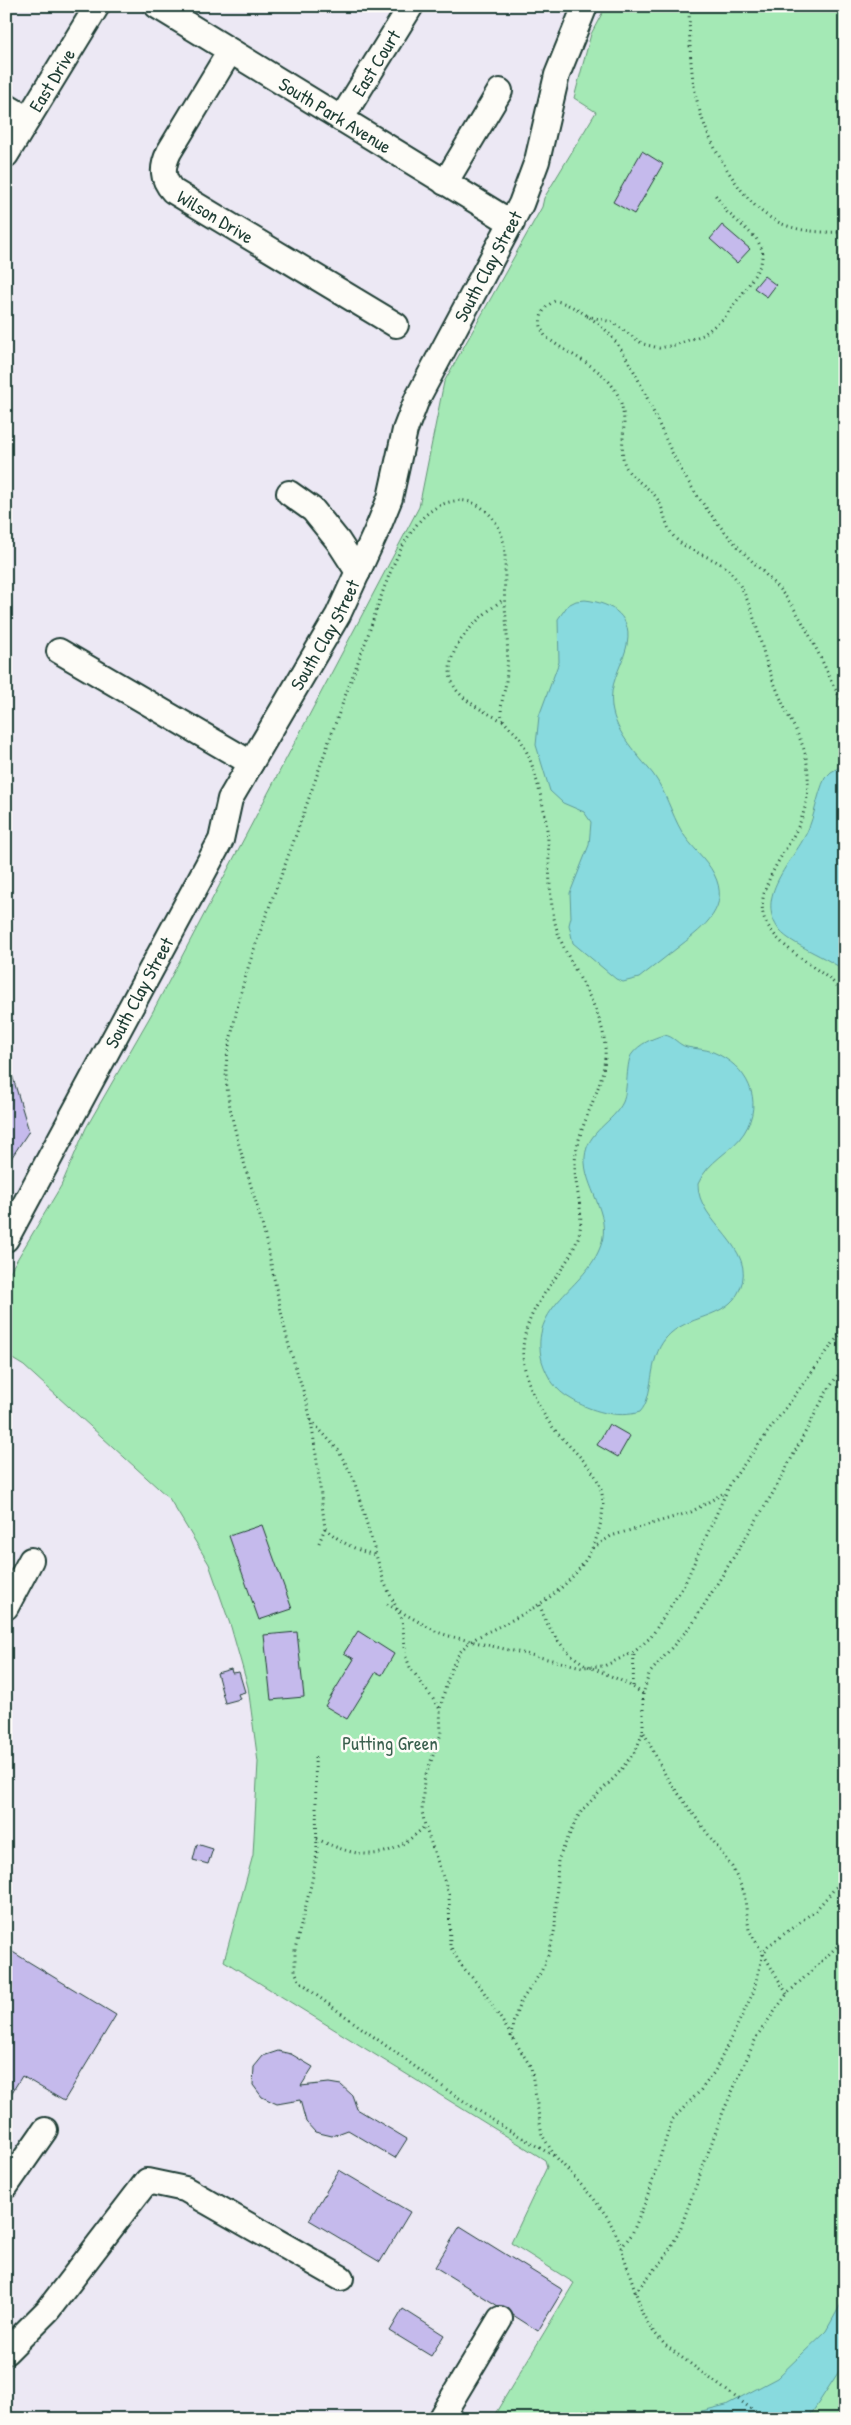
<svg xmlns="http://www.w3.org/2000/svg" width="851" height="2425" font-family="'Patrick Hand',sans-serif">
<rect width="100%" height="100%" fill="#ece8f4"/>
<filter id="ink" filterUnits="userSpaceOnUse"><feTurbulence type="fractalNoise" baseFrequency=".02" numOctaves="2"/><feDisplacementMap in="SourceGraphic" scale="10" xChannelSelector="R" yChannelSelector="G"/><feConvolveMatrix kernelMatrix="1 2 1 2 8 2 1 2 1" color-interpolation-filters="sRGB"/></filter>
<g filter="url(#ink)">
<path fill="#a4e9b5" stroke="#629374" d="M606,6H845V2419H492L574,2283L511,2243L547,2167L545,2160L224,1961L253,1855L258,1762L248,1687L231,1627L209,1564L169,1498L24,1366L6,1355V1278L61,1186L86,1128L151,1015L419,507L444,382L542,207L544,198L596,112L574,98L591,34Z"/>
<g fill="#88dade" stroke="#5e9b9a">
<path d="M585,600C612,603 635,617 626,649C620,670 609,684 612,707C616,734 637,754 653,774C666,792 671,813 682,832C691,847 706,858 714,874C731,907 704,927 681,945C667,956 653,967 639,978L623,982L616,979L573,943L569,925L571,917L570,893L589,845L591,822L584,812L563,803L550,791L536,745L539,716L559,662L558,619L568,605L576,601Z"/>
<path d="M845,764V971C827,957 792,945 780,931C753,897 793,862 807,832C815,815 817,795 825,778L831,772Z"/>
<path d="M664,1035C674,1036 678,1045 687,1047C696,1049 705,1049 713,1052C747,1066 765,1100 744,1133C731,1153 708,1160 698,1184C697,1223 758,1247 740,1289C727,1320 686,1314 666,1338C647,1360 655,1396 640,1412C618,1419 590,1411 571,1399C556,1391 547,1377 542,1361C528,1305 586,1289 601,1245C612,1213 583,1187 585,1157C587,1131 613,1123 623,1102C628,1090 626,1061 632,1054C639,1044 653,1038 664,1035Z"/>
<path d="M845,2297V2362L808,2419H691L694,2413L726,2405L777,2378L826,2331Z"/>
</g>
<g fill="#c5baec" stroke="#1f3d34">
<path d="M642,151L663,164L634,214L613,202Z"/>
<path d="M722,225L750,249L737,263L710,239Z"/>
<path d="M764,276L776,285L767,297L754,288Z"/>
<path d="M10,1068L29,1131L6,1166V1069Z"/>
<path d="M609,1424L630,1436L618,1457L597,1445Z"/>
<path d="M262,1525L292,1609L259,1620L229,1536Z"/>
<path d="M358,1631L394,1654L382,1675L376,1672L347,1719L325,1706L354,1659L344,1653Z"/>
<path d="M297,1632L304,1697L271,1700L264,1635Z"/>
<path d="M231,1669L232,1673L239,1672L245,1692L238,1694L240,1699L225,1703L217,1673Z"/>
<path d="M197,1844L213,1849L208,1864L193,1860Z"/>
<path d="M6,1948L116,2015L64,2101L22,2076L6,2102Z"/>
<path d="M278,2051L291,2054L313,2067L301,2086L329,2083L341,2085L352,2095L357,2109L407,2139L395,2158L348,2130L332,2136L315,2132L306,2122L300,2100L277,2104L262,2097L253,2085L254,2067L263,2056Z"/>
<path d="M339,2170L410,2212L380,2262L309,2220Z"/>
<path d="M460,2226L563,2290L538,2331L513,2315L507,2308L498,2306L435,2267Z"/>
<path d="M403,2309L444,2335L431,2356L390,2331Z"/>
</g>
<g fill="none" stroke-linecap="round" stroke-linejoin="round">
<defs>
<g id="minor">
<path id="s1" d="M157,6L512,223"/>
<path id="s2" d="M230,51L169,152C162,167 161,178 173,191L396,325"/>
<path d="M6,106L28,119"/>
<path id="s3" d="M341,119L411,6"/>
<path id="s4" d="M6,155L97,6"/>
<path d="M445,183L500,91"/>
<path d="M289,493L313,510L338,541L358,572"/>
<path d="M59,651L251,763"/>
<path id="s5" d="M6,1239L221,840L230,799L338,615L377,530L390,498L405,430L417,399L521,204L537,161L557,75L585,6"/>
<path d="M6,1607L31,1560"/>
<path d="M6,2186L45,2130"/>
<path d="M6,2352L48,2310L147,2181L185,2189L341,2278"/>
<path d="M440,2419L500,2319"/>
</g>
</defs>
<use href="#minor" stroke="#1f3d34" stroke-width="28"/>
<g stroke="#1f3d34" stroke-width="3" stroke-dasharray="1 4" stroke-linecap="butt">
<path d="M689,6C690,73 691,112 728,171C760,221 785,234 845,232"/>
<path d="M587,316L612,322L643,344L659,348L675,345L703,335L724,318L748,286L761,264L763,251L756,238L727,212L714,193"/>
<path d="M845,708C826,672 812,634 789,601C775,583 758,567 742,551C722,530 705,508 689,483C660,438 644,376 611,336C602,324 570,302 555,301C540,308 536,324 546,337C579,363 622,371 624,422C624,437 619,456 627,469C634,481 648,486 656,497C666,511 664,528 677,540C691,553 712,556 726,568C750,588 758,636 767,664C771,677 777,689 782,702C789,719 800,735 805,753C810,774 809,798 802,817C792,848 748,892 767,924C785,955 822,967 845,994"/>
<path d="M503,721C487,713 470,705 458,692C431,658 479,616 504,599"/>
<path d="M311,1420L338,1450L353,1477L384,1582L402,1619L406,1657L410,1667L440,1709L441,1734L424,1780L422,1811L425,1826L449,1894L450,1946L461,1965L482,1989L531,2067L542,2135L555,2156L594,2199L608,2218L618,2238L643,2315L653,2331L665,2345L765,2419"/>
<path d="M325,1528C340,1542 355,1550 375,1555"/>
<path d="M319,1543L325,1528C320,1491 317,1454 310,1417C305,1393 296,1370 289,1346C279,1306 272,1265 262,1224C250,1178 225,1113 226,1067C227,1051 232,1034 235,1018C246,965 266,916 285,865C311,794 334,724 361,654C377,613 388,564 414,528C431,504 463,489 487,512C514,537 502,574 505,606C507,631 509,656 506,681C505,692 499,706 502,717C505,725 513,730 518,736C531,755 538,784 543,806C553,847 545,890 557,930C570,971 608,1011 605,1057C602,1094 576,1127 575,1164C574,1189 586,1213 578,1238C564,1277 526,1303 523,1348C521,1376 541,1416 561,1437C586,1464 610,1480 601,1521C591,1574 547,1603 502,1625C488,1632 471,1638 461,1651C449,1667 445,1691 440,1709"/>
<path d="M593,1548L611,1536L691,1512L724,1493"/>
<path d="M387,1604L437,1632L449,1636L582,1667L604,1666L615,1661L634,1652L651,1637L684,1585L731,1482L845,1327"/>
<path d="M540,1605C548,1632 566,1656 592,1668C611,1676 627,1682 643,1694"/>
<path d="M633,1686L634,1652"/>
<path d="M644,1733L667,1778L732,1867L744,1892L749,1930L787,1994"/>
<path d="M315,1757L317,1853L312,1881L295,1949V1971L299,1980L316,1995L450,2092L505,2128L554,2156"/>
<path d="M317,1839C362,1860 388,1862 425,1826"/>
<path d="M511,2037L513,2023L520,2003L541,1972L549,1953L555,1928L558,1860L577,1818L583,1809L617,1775L636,1750L643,1732V1694L649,1674L693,1623L773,1493L826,1393L845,1364"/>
<path d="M621,2248L632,2234L646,2201L672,2120L700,2091L715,2071L753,1993L763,1954L768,1946L816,1910L845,1877"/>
<path d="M635,2292L664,2259L679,2232L723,2112L757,2036L787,1994L845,1939"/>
<path d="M565,2419C579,2408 597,2408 611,2419"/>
</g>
<use href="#minor" stroke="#fdfcf7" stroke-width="24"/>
</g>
</g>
<g text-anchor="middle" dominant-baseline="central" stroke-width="5" stroke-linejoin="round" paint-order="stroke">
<g font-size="19" fill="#1f3d34" stroke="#fdfcf7">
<text stroke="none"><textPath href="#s3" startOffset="66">East Court</textPath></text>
<text stroke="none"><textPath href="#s4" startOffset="88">East Drive</textPath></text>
<text stroke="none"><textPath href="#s1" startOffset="209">South Park Avenue</textPath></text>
<text stroke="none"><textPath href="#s2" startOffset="210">Wilson Drive</textPath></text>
<text stroke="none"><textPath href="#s5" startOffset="1090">South Clay Street</textPath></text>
<text stroke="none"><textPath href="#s5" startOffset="685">South Clay Street</textPath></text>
<text stroke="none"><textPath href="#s5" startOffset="280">South Clay Street</textPath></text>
</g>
<g font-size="19" fill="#3a5f4e" stroke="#fdfcf7">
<text x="390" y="1743">Putting Green</text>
</g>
</g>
<rect width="851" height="2425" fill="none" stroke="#fdfcf7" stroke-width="25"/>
<rect x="12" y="12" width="826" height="2400" fill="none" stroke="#1f3d34" stroke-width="2" filter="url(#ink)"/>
</svg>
